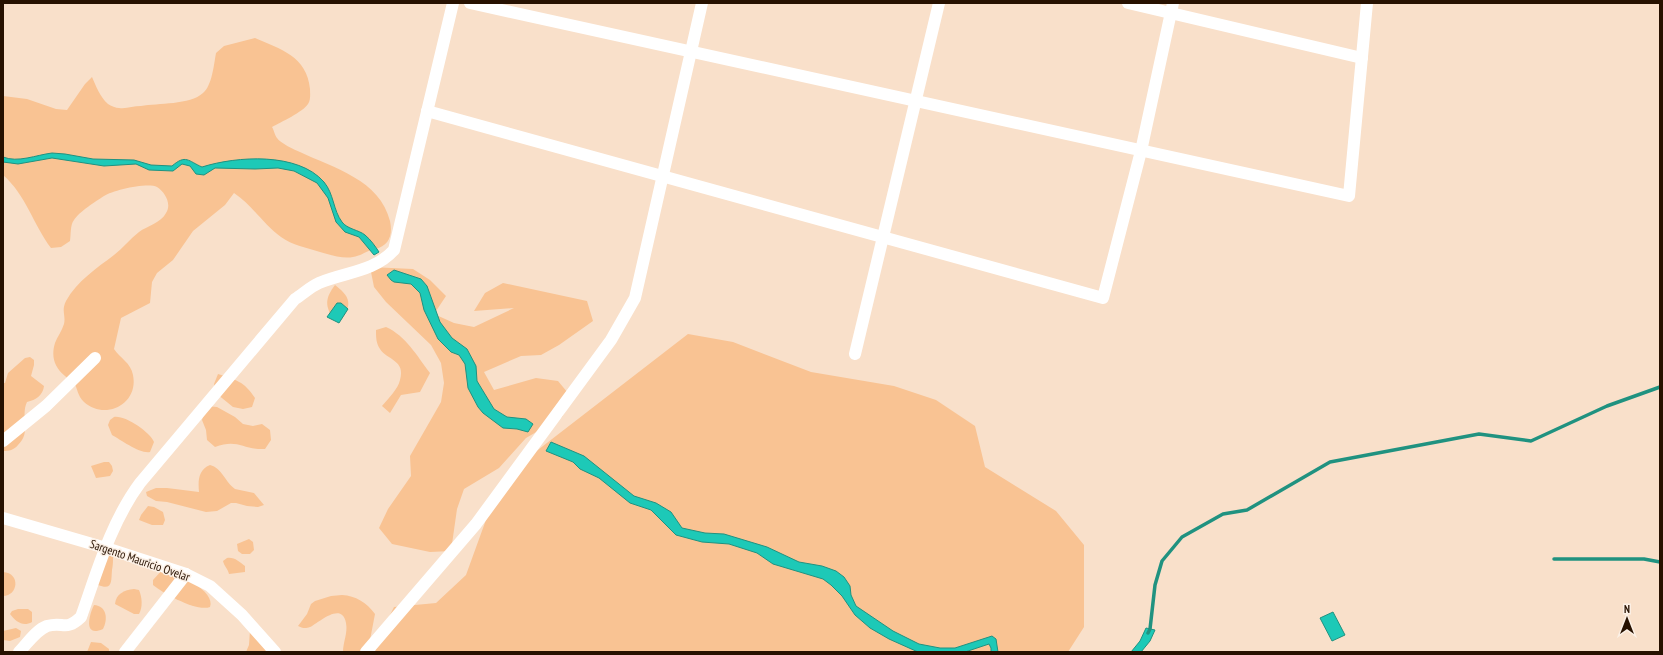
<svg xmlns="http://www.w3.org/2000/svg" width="1663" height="655" font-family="'PT Sans Narrow',sans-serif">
<rect width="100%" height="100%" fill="#f9e0ca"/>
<g fill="#f9c393">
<path d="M255,38C280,49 307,56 310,89C310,93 311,100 308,104C303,112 281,122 272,127C274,130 275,136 277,138C280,143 295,150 300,152C334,168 380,180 390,221C393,235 389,246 375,249C368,250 361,256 353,257C343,259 330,255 320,252C307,248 292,245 281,237C263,224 252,205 234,193L225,205L193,231L173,260L157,273L152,282L150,303L121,318L114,349C120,358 131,363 133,375C139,404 105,421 84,402C77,395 78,389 74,383C72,381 67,378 65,376C54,367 51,356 55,343C57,337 62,331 64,324C66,315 61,311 66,301C77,281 97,268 114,255C123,248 130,239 139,232C147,226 161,223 166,213C172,204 165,192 157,187C148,182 113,190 104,196C96,201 79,212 74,220C70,225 71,235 70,241L61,247L51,248C33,224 26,195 3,175V96L27,99L56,109L67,110L85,84L92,77C96,86 100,97 108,104C111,106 116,108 119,108C127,109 133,106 141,106C158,103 190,105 203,93C212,86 214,64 216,53L224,46Z"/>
<path d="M370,267L413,269L430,280L446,296L434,314L454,323L474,327L514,308L474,311L485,293L503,283L587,301L593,321L559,345L541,355L521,356L484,372L494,390L536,378L558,381L573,399L562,417L526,438L499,468L464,489L457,509L451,551L430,552L392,544L379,528L388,509L411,476L410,456L441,402L444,383L441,363L431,345L386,302L374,287Z"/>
<path d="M335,285C349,296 353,303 342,319L333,318C324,305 326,297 335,285Z"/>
<path d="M386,327C406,336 417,356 430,373L420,392L401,395L390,413L382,406C388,399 398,389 400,380C406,360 387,360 380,349C376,343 376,337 376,330Z"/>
<path d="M688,334L733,342L811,372L894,386L936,400L975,426L985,467L1056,511L1084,545V627L1068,652H375L380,635L394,607L436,603L466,575L495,495L521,463Z"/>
<path d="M30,357L34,360V365L31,376L44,386C43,395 36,400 27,402C20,417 32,432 18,445C14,450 9,451 3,451V383H5L8,373L25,358Z"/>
<path d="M218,374C236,380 244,381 255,398L252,407L243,409L233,407L217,394L214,384Z"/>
<path d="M206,406L217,407L235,417L243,424L253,426L262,424L270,430L271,440L265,449C243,450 238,438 215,447L207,440L206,430L202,420Z"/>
<path d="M114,417C125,415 150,432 154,442L150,452C140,454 121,440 112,435L108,425L110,420Z"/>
<path d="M104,462H109L112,466L113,471L110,476L96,478L91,466Z"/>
<path d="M210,465C222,468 225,482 235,489L254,493L264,505L258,507L247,506L236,503H231L217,511L206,512L167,502L156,501L147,496L146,492L156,488H167L199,492C198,481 198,470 210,465Z"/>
<path d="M148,506L154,507L163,512L165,520L163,525H152L139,520L141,515Z"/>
<path d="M249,539L253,542L254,550L250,554H242L238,551L237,544Z"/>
<path d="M108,554L113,557C113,561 113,565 112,570C111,581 113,591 98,585Z"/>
<path d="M227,558C235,557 239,562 245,566V572L229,574C228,569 224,566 223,561Z"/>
<path d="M164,568C177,573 216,591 210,607C197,612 164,594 153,585V580Z"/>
<path d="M3,572C21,573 18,596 3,596Z"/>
<path d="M134,589L139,590C142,597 143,607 139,614H134L115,604C116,594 124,590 134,589Z"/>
<path d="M342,595C356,596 366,602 375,614L370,640L366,652H343C343,642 348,633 346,623C342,600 317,624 310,627C305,629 302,628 298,626L307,614L311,604L315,601L331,596Z"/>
<path d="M94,605C107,606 108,619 103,629C83,638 89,615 94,605Z"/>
<path d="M18,609H28L32,612V622C23,627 16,622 10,614L12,611Z"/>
<path d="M16,628L21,631L20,637L10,641L3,640V631Z"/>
<path d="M250,630L266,650L265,652H246L249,645Z"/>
<path d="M91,642L101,643L109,649V652H87Z"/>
</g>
<g fill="#1dc9b7" stroke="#209280">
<path d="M52,153L65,154L93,159L134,160L151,165L172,166C186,154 188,161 202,167C237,156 298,152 324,182C334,194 333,210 342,222C347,229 359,230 365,235C371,240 375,246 379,252L374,255L359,237L345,232L336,222L328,198L317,183L294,171L278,168L255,169L215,168L204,175L196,174L190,166L182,164L173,171L149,170L136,164L104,166L52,158L18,164L3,162V157C18,163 36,155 52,153Z"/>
<path d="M394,270L421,279L427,286L440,322L452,338L467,349L476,366L477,381L494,409L507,417L526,419L533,424L528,432L517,429L503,428L483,413L478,407L468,388L465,364L459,355L451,352L438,339L424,310L420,293L411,284L394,282L391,280L387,275Z"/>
<path d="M337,303H341L348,309L339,323L327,317Z"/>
<path d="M551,442L584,456L634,496L656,503L671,512L682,528L705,533L724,534L767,547L799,562L822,566L836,571L844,577L850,586L851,595L856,606L893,631L919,644L940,648H955L992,636L996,639L998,652H991V648L989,644L965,652H918L889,639L870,628L855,615L842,596L831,585L823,579L773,564L757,553L729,544L702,542L676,535L651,510L630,503L599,478L580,469L573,462L546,451Z"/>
<path d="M1333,612L1345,635L1332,641L1320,618Z"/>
<path d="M1146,628L1155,630L1150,641L1141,652H1131L1140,641Z"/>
</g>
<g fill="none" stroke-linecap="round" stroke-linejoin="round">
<g stroke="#209280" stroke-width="3.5">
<path d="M1554,559H1644L1660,562"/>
<path d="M1148,633L1150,629L1155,585L1162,561L1182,537L1223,514L1247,510L1330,462L1479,434L1531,441L1607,406L1660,387"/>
</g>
<g stroke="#fff" stroke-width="12">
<path d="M470,3L1349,196L1367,3"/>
<path d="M1128,3L1362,58"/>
<path d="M427,111L1103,298L1141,151L1173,3"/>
<path d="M855,354L939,3"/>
<path d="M3,441L46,406L95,358"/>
<path d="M3,518L106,548L186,574L210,586L242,615L275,652"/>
<path d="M19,652C27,644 36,630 47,626C64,621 65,632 81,617C97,572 111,522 140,483L295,299C303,294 310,287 319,283C345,272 374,272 394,250L453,3"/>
<path d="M125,652L186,574"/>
<path d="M366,652L476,524L611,340L635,298L702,3"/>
</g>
</g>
<g text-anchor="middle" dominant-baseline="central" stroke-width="3" stroke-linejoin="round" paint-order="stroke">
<g font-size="12" fill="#271100" stroke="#fcf0e5">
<text transform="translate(140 560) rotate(19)">Sargento Mauricio Ovelar</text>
</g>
</g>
<rect width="1663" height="655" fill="none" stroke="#271100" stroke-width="8"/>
<g transform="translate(1627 619)" stroke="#fcf0e5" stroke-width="3" paint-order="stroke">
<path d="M0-3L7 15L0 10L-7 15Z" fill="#271100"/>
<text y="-6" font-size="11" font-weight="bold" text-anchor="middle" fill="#271100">N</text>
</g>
</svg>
